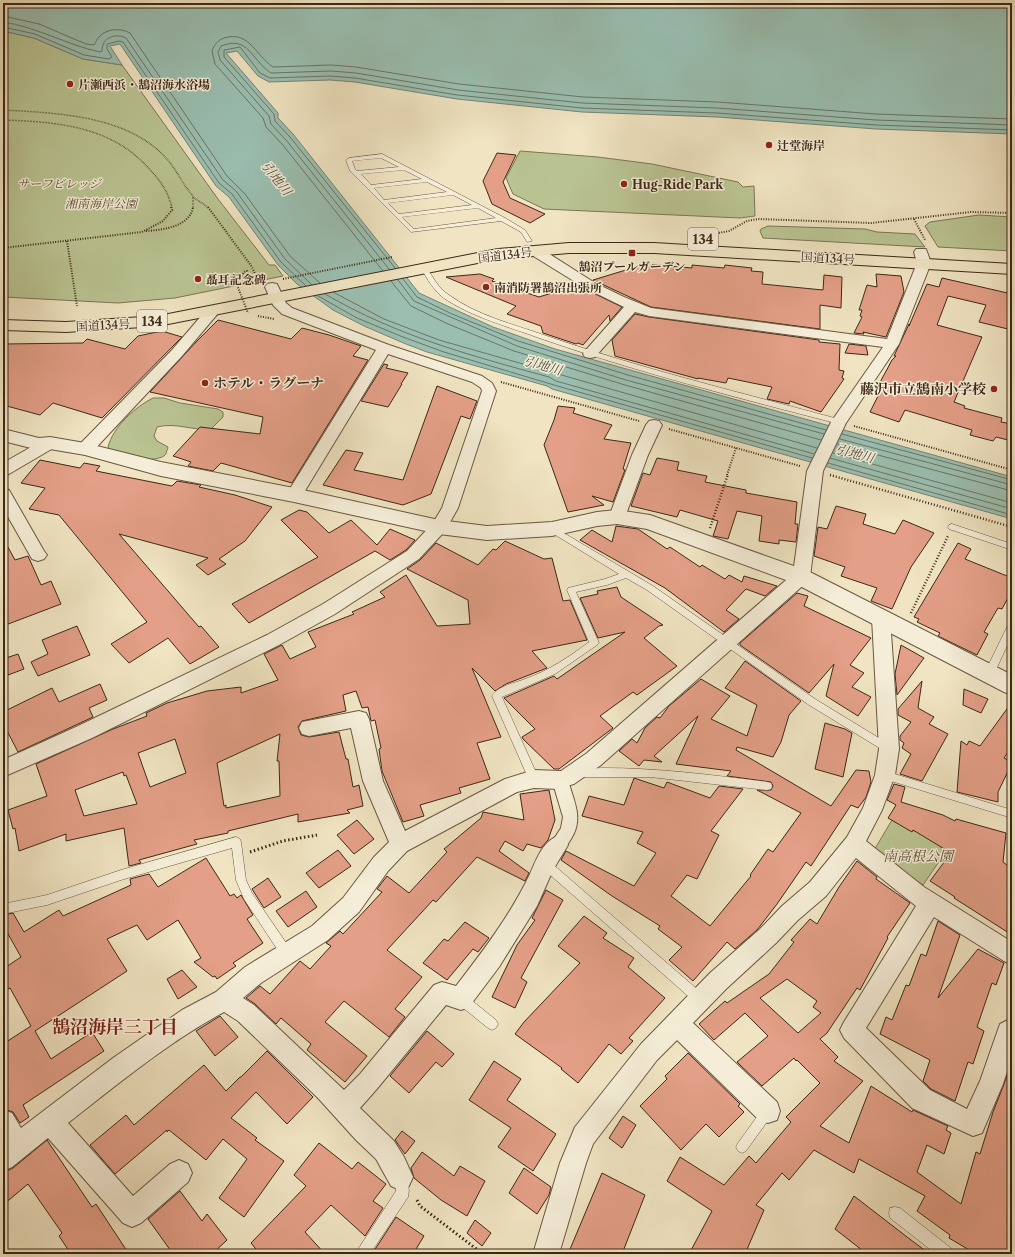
<svg xmlns="http://www.w3.org/2000/svg" width="1015" height="1257" font-family="'Libre Caslon Text','Noto Serif JP',serif">
<rect width="100%" height="100%" fill="#f0e4c2"/>
<filter id="stains"><feTurbulence type="fractalNoise" baseFrequency=".005" numOctaves="4"/><feColorMatrix values="0 0 0 0 .2 0 0 0 0 .09 0 0 0 0 .02 0 0 0 .5 -.17"/></filter>
<radialGradient id="worn" r=".72"><stop offset=".6" stop-color="#630" stop-opacity="0"/><stop offset="1" stop-color="#630" stop-opacity=".3"/></radialGradient>
<g fill="#bac493" stroke="#7c7655">
<path d="M3,31L34,38L83,59L122,65L218,199L269,265H275L283,276L175,298L118,303L3,297Z"/>
<path d="M520,151L598,157L652,164L738,182L743,187L754,186L755,216L740,218L544,209L513,194L506,178Z"/>
<path d="M979,215L1012,217V251L938,247L925,226L930,222Z"/>
<path d="M768,226L865,229L877,232L915,234L925,247L763,238L760,231L761,229Z"/>
<path d="M153,398H164L180,403L218,409L223,412V417L211,429C193,431 176,422 157,427L154,436L157,441L168,447C168,448 166,453 166,454C158,465 115,457 108,447C113,427 135,407 153,398Z"/>
<path d="M892,820L949,847L923,885L873,852Z"/>
</g>
<path fill="#9abfb1" stroke="#758373" d="M3,3H1012V134L876,129L717,117L582,112L457,99L355,82L330,80L269,82L258,76L237,51L226,53L278,113V118L293,134L419,293L493,327L555,349L1012,477V519L552,389L547,386L427,352L406,344L364,326L333,310L297,284L278,265L229,197L216,186L120,44L110,46L122,65L83,59L34,38L3,31Z"/>
<g fill="none" stroke-linecap="round" stroke-linejoin="round">
<g stroke="#6c7464" stroke-width="1">
<path d="M3,16L39,24L86,44L94,45C96,42 97,39 99,37C107,28 121,28 130,33L227,176L245,194L290,256L320,283"/>
<path d="M3,22C37,27 67,45 100,52L102,51C102,37 115,33 126,38L223,180L236,191L285,259L312,285"/>
<path d="M3,27L35,34L84,55L109,59L112,57L107,49V44L119,41L123,42L219,183L232,194L281,262L306,286"/>
<path d="M395,268L290,137L275,121L274,114L224,57V50L240,47L260,73L270,78L330,76L355,78L457,95L582,108L717,113L876,125L1012,130"/>
<path d="M389,269L286,140L271,124L269,116L220,60L218,52L221,46C249,35 251,60 271,73L331,71L356,73L458,90L582,103L717,108L876,120L1012,125"/>
<path d="M383,271L282,144L266,127L263,118L215,64L212,51C214,45 218,40 224,38C249,30 256,56 273,67L331,65L356,67L459,84L583,97L718,102L876,114L1012,119"/>
<path d="M403,279L417,297L452,314L518,341L628,375L826,430"/>
<path d="M398,280L414,301L517,346L626,380L824,434"/>
<path d="M391,281L411,306L448,324L514,351L625,385L821,440"/>
<path d="M333,292L384,319L439,340L817,448"/>
<path d="M325,294C397,336 469,355 549,377L556,381L814,454"/>
<path d="M318,296L357,318L403,337L444,352L554,385L812,458"/>
<path d="M842,434L1012,480"/>
<path d="M840,439L1012,485"/>
<path d="M837,444L1012,491"/>
<path d="M833,453L1012,503"/>
<path d="M830,458L1012,509"/>
<path d="M828,463L1012,515"/>
</g>
</g>
<g fill="#e39f87" stroke="#3d2817" fill-rule="evenodd">
<path d="M497,153L516,155L503,182L510,198L545,214L530,223L492,204L483,181Z"/>
<path d="M646,264L692,268V265L724,268L725,265L752,268L751,271L763,272L762,284L823,290L824,275L842,277L841,308L820,305V329L651,307L593,280L639,266L646,267Z"/>
<path d="M480,274L494,279L492,281L539,297L577,285L622,307L610,321L609,315L583,345L578,343L576,344L543,333L541,326L507,314L516,306L446,277Z"/>
<path d="M876,274L901,276L904,292L886,337L863,332L864,334L854,333L862,317L860,316L862,310H859L867,285L877,287Z"/>
<path d="M942,278L1012,294V330L979,322L986,305L948,296L937,325L982,337L954,402L965,406L964,408L1002,418L1001,422L1012,424V441L996,437L993,441L970,435L972,430L905,410L899,422L870,412L882,388L878,386L892,360L896,356H894L909,324V326L927,284L939,287Z"/>
<path d="M635,314L649,317L819,340V342L840,344L839,370L844,371L842,378L844,379L821,412L790,401L789,404L767,399L772,387L728,378L726,383L698,378V379L615,356L612,340Z"/>
<path d="M218,320L291,339L302,328L329,335L361,346L353,356L368,360L292,483L221,463L213,471L188,466L191,462L173,456L200,427L260,434L263,417L150,392L197,341Z"/>
<path d="M162,331L182,337L102,418L53,403L40,415L3,405V344L83,343L87,339L125,349L138,336Z"/>
<path d="M849,344L866,346L868,355L845,353Z"/>
<path d="M384,364L388,365L386,368L408,373L401,384H402L388,407L361,401Z"/>
<path d="M437,386L477,401L470,419L461,416L431,494L403,505L323,485L346,450L363,453L354,470L403,480Z"/>
<path d="M558,406L575,408L573,413L612,425L604,439L631,443L623,469L625,470L613,502L592,496L604,505L568,512L544,445L554,420Z"/>
<path d="M657,458L679,462L677,470L707,476L705,482L746,490V493L797,502L795,524H798L796,542L779,540V544L759,541L762,516L737,511L728,539L713,536L718,521L680,510L677,517L631,506L643,473L650,475Z"/>
<path d="M40,460L80,468L84,463L100,466L96,471L172,486L177,481L201,485L199,487L235,495L272,507L245,541L219,559L226,564L208,575L196,565L208,558L119,534L199,627L201,626L219,647L190,664L168,638L129,663L111,644L147,622L59,515L29,509L45,488L21,483Z"/>
<path d="M836,506L866,514L863,524L895,534L903,520L934,533L911,567L892,609L871,601L877,588L841,576L845,567L814,556L818,527L827,529Z"/>
<path d="M299,510L307,512L329,533L351,520L377,545L390,529L415,540L406,550L390,560L375,551L249,623L232,604L318,557L281,520Z"/>
<path d="M616,526L638,529L667,549L670,547L700,567L702,565L725,579L729,575L742,582L744,576L777,586L765,596L746,589L726,610L739,619L724,632L665,588L580,540L592,530L612,542Z"/>
<path d="M3,538L15,560L28,556L41,585L51,581L61,604L3,626Z"/>
<path d="M505,541L544,559L552,558L563,601L570,600L587,640L532,651L547,668L506,684L495,691L472,668L501,737L477,743L490,779L459,788L461,793L420,805L424,816L403,822L382,771L379,749L381,748L375,720L371,721L368,707L362,708L356,691L343,695L346,711L302,721L298,727L301,735L309,737L339,732L346,759H348L353,787L359,785L363,806L347,810L350,813L298,822V814L228,831V833L194,840L197,844L139,860L141,863L129,866L124,828L66,841V834L19,851L15,828L13,829L8,810L47,796L36,764L113,729L147,716L146,713L167,703L207,691L241,687V693L278,680L264,654L282,645L290,659L316,647L308,632L354,614L352,612L385,597L380,592L406,575L437,626L470,624L468,600L407,569L420,560L436,543L478,565L493,549L496,550ZM280,734L277,761H279L280,796L226,808V805L224,806L217,763ZM175,739L186,773L150,787L138,753ZM123,772L124,776L126,775L137,804L84,816L75,790Z"/>
<path d="M958,543L971,549L965,559L1012,578V590L1002,609L998,608L984,632L988,634L977,655L938,636L940,633L917,622L919,619L914,617Z"/>
<path d="M617,587L621,597L663,625L659,626L644,638L677,666L637,695L633,692L600,716L613,728L559,769H554L523,739L522,737L535,729L504,698L554,676L557,679L625,632L598,638L580,598L598,594L597,591Z"/>
<path d="M797,593L808,596L804,606L871,638L850,665L864,673L852,687L871,697L858,716L826,696L834,664L809,693L740,645V643Z"/>
<path d="M77,626L90,655L38,676L31,662L48,654L42,640Z"/>
<path d="M901,645L924,658L897,695L895,674Z"/>
<path d="M18,654L24,669L8,675L3,659Z"/>
<path d="M745,661L801,701L789,715L781,742L773,757L737,747L736,750L831,806L856,770L869,771L871,782L866,797L858,808L851,805L811,866L806,862L777,904L757,930L735,949L727,942L693,981L669,960L682,947L658,929L660,926L612,896L561,860L566,851L634,886L656,853L637,843L643,832L582,816L589,796L624,805L634,778L664,788L667,782L710,798L719,786L743,789L711,831L719,835L697,879L687,875L671,896L710,926L751,876L750,875L768,849L773,852L801,813L757,790H771L773,786L771,782L727,776L731,771L676,764L698,716L654,756L662,762L644,760L639,766L619,751L632,739L637,743L645,728L657,717L660,718L669,706L701,679L730,696L711,719L747,736L757,705L725,688Z"/>
<path d="M922,681L918,708L934,717L929,724L948,734L922,781L900,774L911,754L902,748L904,743L900,740V736L911,722L898,715V709Z"/>
<path d="M100,684L107,700L89,708L93,717L18,752L3,723V712L52,688L59,702Z"/>
<path d="M964,689L988,699L981,713L963,705Z"/>
<path d="M1012,702V746L1004,758L1012,762V763L998,792V802L957,792L961,741L967,745L969,741L980,746Z"/>
<path d="M825,723L845,729L852,733L843,777L815,769Z"/>
<path d="M894,784L905,787L901,802L943,815L955,821L956,819L1006,833L1003,862L1012,869V935L954,898L955,897L930,881L951,853L913,830L912,832L888,818L896,805L887,800Z"/>
<path d="M549,790L555,820L548,840L541,848L527,844L523,851L505,841L499,851L529,873L525,881L477,857L436,902L433,900L387,950L422,977L395,1009L405,1017L389,1037L344,1001L325,1022L367,1056L345,1082L307,1050L311,1044L281,1018L276,1024L255,1004L246,998L260,986L270,994L300,961L310,969L331,946L326,943L340,931L343,934L382,892L377,889L387,876L409,893L447,852L444,849L481,818L483,812L524,820L520,794Z"/>
<path d="M357,820L374,839L354,854L337,835Z"/>
<path d="M338,850L351,866L319,888L306,873Z"/>
<path d="M206,858L230,896L234,894L237,898L241,895L253,915L247,919L263,943L233,963L236,966L217,979L215,976L213,977L194,962L201,958L178,920L147,940L137,925L107,939L127,971L35,1031L51,1059L92,1032L104,1051L23,1105L29,1117L20,1123L13,1112L4,1109L3,1106V1044L31,1026L10,988L3,992V969L21,957L3,925V915L13,913L24,932L59,910L63,916L131,885L130,879L149,874L158,887Z"/>
<path d="M857,861L877,877L876,879L910,903L887,937L888,938L860,990L857,988L827,1033L820,1039L838,1057L834,1061L863,1081L820,1126L849,1143L871,1086L912,1112L913,1110L948,1126L946,1130L951,1133L944,1154L927,1145L917,1172L961,1204L976,1152L980,1154L993,1112L1004,1084L1012,1061V1254H976L949,1238L950,1235L917,1211L925,1196L859,1159L854,1173L814,1150L789,1180L782,1173L756,1205L764,1210L745,1254H689L712,1211L667,1181L680,1157L724,1185L749,1156L756,1163L791,1122L786,1117L820,1083L797,1060L796,1061L794,1058L762,1086L737,1062L768,1036L745,1013L714,1040L699,1024L725,1001L727,1003L769,974L794,942L791,940L810,919L817,924L839,887ZM787,979L817,1001L813,1007L821,1013L798,1033L760,998Z"/>
<path d="M268,878L281,897L264,908L252,889Z"/>
<path d="M546,890L563,900L521,978L527,982L515,1008L492,997L517,945L535,920L532,918Z"/>
<path d="M306,891L317,907L288,927L276,911Z"/>
<path d="M584,916L607,933L603,938L634,958L628,967L665,998L629,1038L633,1041L621,1054L609,1044L578,1083L561,1069L562,1068L515,1034L524,1022L580,963L558,946Z"/>
<path d="M938,921L960,935L938,998L978,949L1004,963L996,985L992,983L977,1027L984,1031L973,1064L968,1062L955,1101L931,1089L923,1081L930,1060L880,1034L886,1017L892,1020L906,985L909,986L921,954L926,956Z"/>
<path d="M465,922L489,938L478,952L473,949L447,980L423,963L444,939L448,941Z"/>
<path d="M182,970L197,987L178,999L167,979Z"/>
<path d="M220,1016L238,1037L215,1056L196,1031Z"/>
<path d="M427,1031L454,1054L442,1067L436,1062L409,1093L390,1076Z"/>
<path d="M267,1051L313,1097L287,1124L256,1092L231,1118L257,1138L255,1140L284,1161L244,1217L219,1198L247,1159L223,1139L206,1160L169,1130L167,1132V1130L115,1174L90,1145L126,1115L134,1125L204,1065L226,1091L240,1077H241Z"/>
<path d="M688,1053L740,1104L738,1106L744,1112L719,1137L706,1124L681,1150L640,1106L667,1079L665,1076Z"/>
<path d="M494,1061L521,1079L507,1100L556,1134L533,1171L498,1147L511,1128L469,1100Z"/>
<path d="M623,1116L636,1125L622,1148L609,1138Z"/>
<path d="M402,1131L415,1141L405,1154L395,1140Z"/>
<path d="M47,1140L92,1207L96,1204L129,1254H71L59,1236L62,1233L28,1184L3,1205V1173L13,1168Z"/>
<path d="M319,1143L352,1169L358,1162L386,1184L373,1201L383,1208L365,1236L331,1205L305,1232L325,1254H260L251,1243L306,1186L294,1175Z"/>
<path d="M422,1152L454,1176L460,1166L485,1181L467,1216L441,1200L414,1178L411,1168Z"/>
<path d="M524,1168L551,1187L549,1195L537,1214L509,1193Z"/>
<path d="M602,1173L645,1195L622,1254H568Z"/>
<path d="M180,1191L202,1221L207,1214L227,1240L212,1254H173L148,1219Z"/>
<path d="M854,1196L911,1240L930,1254H867L835,1229Z"/>
<path d="M396,1217L424,1236L413,1254H372Z"/>
<path d="M475,1220L491,1233L482,1246L467,1233Z"/>
</g>
<g fill="none" stroke-linecap="round" stroke-linejoin="round">
<defs>
<g id="service">
<path d="M382,154L505,218L525,230L532,241L527,242L521,232L501,221L411,232L350,171L346,160L349,158ZM381,158L399,167L357,171L355,169L352,161ZM404,170L422,179L371,185L361,174ZM427,182L447,192L384,200L374,188ZM453,195L472,205L399,214L388,203ZM478,208L496,218L414,229L402,217Z"/>
<path d="M424,266L426,267C433,277 438,288 449,295C476,315 512,324 544,335C642,369 742,393 842,420L843,422L839,424C739,398 640,373 542,339C510,327 474,318 445,299C434,291 427,279 421,268Z"/>
<path d="M952,524L1012,544V550L949,529L948,527L949,525Z"/>
<path d="M552,526L653,586L815,699L892,746L894,749L892,752L889,753L886,752L809,705L647,590L626,578L607,585L576,592L599,643L597,645L555,674L502,697L539,779L538,782L534,783L530,782L492,696C498,686 515,683 525,679C548,671 569,657 589,642L567,590L568,588L605,579L619,574L549,531L548,529Z"/>
<path d="M1012,622V635L994,674L992,677H986L984,674L1008,625L1009,623Z"/>
<path d="M603,768C658,768 712,775 767,782L771,783L772,786L771,789L767,790L650,777H579L575,776L574,773L575,770L579,769Z"/>
<path d="M885,771L1012,810V818L881,778L880,775L881,772Z"/>
<path d="M236,837L240,839L241,842L246,880L252,893L291,950L293,954L291,958L287,959L283,958L244,899L236,880L232,848L121,880L47,905L3,914V904L47,895L121,870Z"/>
<path d="M545,859L549,861L704,995L706,999L704,1003L700,1005L696,1003L541,867L540,864L541,861Z"/>
<path d="M461,993L465,995L496,1020L498,1024L496,1028L492,1030L488,1028L457,1003L455,999L457,995Z"/>
<path d="M768,1105L772,1107L774,1111L772,1115L746,1151L742,1153L738,1151L736,1147L738,1143L764,1107Z"/>
<path d="M401,1172L405,1174C408,1181 410,1189 408,1197L370,1254H355L396,1191L395,1178L397,1174Z"/>
<path d="M895,1207L900,1208L952,1249L954,1254H936L890,1218L889,1213L890,1208Z"/>
</g>
<path id="pedestrian" d="M560,773L566,775L568,780C574,802 584,819 571,839C567,845 565,850 558,852L552,850L550,845L561,828L563,817L552,780L554,775Z"/>
<g id="minor">
<path d="M535,247L540,248L595,283L624,297L651,308L887,339L917,263L914,252L916,249H926L931,263L899,344L846,423L823,471L810,577L807,582L601,765L574,784L567,786L560,789L534,788L517,792L407,851L388,871L359,912L328,940L261,983L243,998L254,1005L344,1090L360,1074L434,985L442,982L456,986C483,951 511,914 530,874C536,860 543,841 558,836L565,838L568,845L553,870L537,906L499,967L469,1007L461,1010L446,1005L376,1090L360,1108L394,1141L404,1157L413,1177L409,1186L400,1190L391,1186L376,1159L356,1140L318,1098L238,1021L224,1012C167,1043 118,1084 68,1123L133,1196L170,1164L179,1160L188,1164L192,1173L188,1182L141,1223L132,1227L123,1223L48,1138L12,1167L3,1171V1110L12,1113L21,1128L113,1058L182,1010L216,992L245,967L312,926L343,898L374,857L389,842L363,781L351,728L309,736L302,734L299,728L302,722L359,711L366,713L369,719L383,781L405,831L505,779L534,770L561,771L587,753L793,574L807,471L831,422L883,347L649,316L635,312L595,357L590,358L585,357L583,354L585,351L624,307L585,288L530,254L529,251L530,248Z"/>
<path d="M272,283L277,284L286,303L292,308L389,345L482,376L492,383L496,391L458,508L445,531L419,559L335,614L279,645L92,738L3,777V760L78,726L267,635L323,604L407,551L433,523L442,508L482,391L481,388L472,382L388,354L300,499L294,501L288,499L286,495L376,350L282,314L273,305L265,287L267,284Z"/>
<path d="M213,307L218,308L220,311L182,356L91,453L85,454L79,453L77,449L79,445L172,350L208,308Z"/>
<path d="M654,420L659,421L662,425L648,455L625,517L623,521L617,523L611,521L609,517L632,455L646,425L649,421Z"/>
<path d="M50,438L55,439L58,443L55,447L9,474L3,475V463L45,439Z"/>
<path d="M3,488L9,490L44,551L47,555L44,559L38,561L32,559L3,508Z"/>
<path d="M881,611L887,613L890,618L899,749L895,775L882,810L866,841L924,887L1012,942V965L1004,961L934,917L866,1028L930,1090L967,1109L980,1081L1000,1024L1008,1020L1012,1022V1056L1003,1084L982,1133L973,1136L912,1108L844,1038L840,1030L844,1022L916,906L856,858L826,896L798,920L776,943L726,989L693,1023L777,1102L780,1111L777,1120L768,1123L759,1120L677,1040L657,1060L593,1144L586,1163L559,1254H533L560,1163L575,1127L641,1044L710,973L760,929L782,906L810,882L847,837L863,808L875,775L879,749L872,618L875,613Z"/>
</g>
<path id="tertiary" d="M3,429L39,438L50,437L85,443L161,462L294,488L439,520L487,526L552,522L597,512L617,510L650,515L808,571L1012,675V695L1004,692L794,583L647,529L617,524L597,526L552,536L487,540L439,534L294,502L161,476L85,455L50,449L39,450L3,441Z"/>
<path id="trunk" d="M569,243H654L1012,264V274L654,253H569L498,259L158,326L66,332L3,330V320L66,322L158,316L498,249Z"/>
</defs>
<use href="#service" stroke="#6a5742" stroke-width="1"/>
<use href="#pedestrian" stroke="#6a5742" stroke-width="2"/>
<use href="#minor" stroke="#6a5742" stroke-width="2"/>
<use href="#tertiary" stroke="#6a5742" stroke-width="2"/>
<use href="#trunk" stroke="#3d2817" stroke-width="2"/>
<g stroke="#3d2817" stroke-width="1.5" stroke-dasharray="0.5 1" stroke-linecap="butt">
<path d="M3,110C56,113 127,115 166,158C176,169 182,183 192,195C196,201 204,203 208,208"/>
<path d="M3,120C59,122 113,126 151,171C161,181 169,194 172,208"/>
<path d="M193,197V208"/>
</g>
<g stroke="#3d2817" stroke-width="2" stroke-dasharray="1 1.5" stroke-linecap="butt">
<path d="M208,207L252,267L257,278L261,279"/>
<path d="M914,219L925,240"/>
<path d="M146,231C162,230 190,227 193,207"/>
<path d="M709,235L729,231L747,221L758,219L871,223L971,212L1012,213"/>
<path d="M67,241L77,306"/>
<path d="M3,248L142,232L163,221L172,210L171,207"/>
<path d="M283,279L392,257"/>
<path d="M237,285L244,272L247,271L254,284"/>
<path d="M3,300V302"/>
<path d="M258,316L274,319"/>
<path d="M501,382L639,421"/>
<path d="M854,426L1012,470"/>
<path d="M669,429L800,466"/>
<path d="M727,475L736,448"/>
</g>
<g stroke="#3d2817" stroke-width="2.5" stroke-dasharray="1 2" stroke-linecap="butt">
<path d="M830,475L1012,527"/>
<path d="M710,528L728,474"/>
<path d="M911,613L948,536"/>
</g>
<g stroke="#3d2817" stroke-width="3" stroke-dasharray="1.5 2.5" stroke-linecap="butt">
<path d="M250,852L283,841L317,835"/>
<path d="M417,1200L420,1206L483,1254"/>
</g>
<use href="#service" fill="#f5edd7" fill-rule="evenodd"/>
<use href="#pedestrian" fill="#f5edd7" fill-rule="evenodd"/>
<use href="#minor" fill="#f5edd7" fill-rule="evenodd"/>
<use href="#tertiary" fill="#f5edd7" fill-rule="evenodd"/>
<use href="#trunk" fill="#f0e4c2" fill-rule="evenodd"/>
<path stroke="#3d2817" stroke-width="2" stroke-dasharray="1 1.5" stroke-linecap="butt" d="M237,285L248,313"/>
</g>
<g fill="#8f2418" stroke="#f5edd7" stroke-width="1.5">
<circle cx="70" cy="84" r="4"/>
<circle cx="769" cy="145" r="4"/>
<circle cx="624" cy="184" r="4"/>
<rect x="628" y="249" width="8" height="8" rx="2"/>
<circle cx="198" cy="279" r="4"/>
<circle cx="486" cy="287" r="4"/>
<circle cx="205" cy="383" r="4"/>
<circle cx="994" cy="389" r="4"/>
</g>
<g text-anchor="middle" dominant-baseline="central" stroke-width="3" stroke-linejoin="round" paint-order="stroke">
<g font-size="12" font-weight="bold" fill="#3d2817" stroke="#f5edd7" text-anchor="start">
<text x="78" y="84">片瀬西浜・鵠沼海水浴場</text>
<text x="777" y="145">辻堂海岸</text>
<text x="632" y="184">Hug-Ride Park</text>
<text x="632" y="266" text-anchor="middle">鵠沼プールガーデン</text>
<text x="206" y="279">聶耳記念碑</text>
<text x="494" y="287">南消防署鵠沼出張所</text>
</g>
<g font-size="12" font-style="italic" fill="#5c4f36" stroke="#f5edd7">
<text x="59" y="183">サーフビレッジ</text>
<text x="101" y="203">湘南海岸公園</text>
</g>
<g font-size="12" fill="#3d2817" stroke="#f5edd7">
<text transform="translate(505 255) rotate(-7)">国道134号</text>
<text transform="translate(828 258) rotate(3)">国道134号</text>
<text transform="translate(103 325) rotate(-3)">国道134号</text>
</g>
<g font-size="13" font-style="italic" fill="#544e3e" stroke="#f5edd7">
<text transform="translate(277 178) rotate(52)">引地川</text>
<text transform="translate(543 365) rotate(16)">引地川</text>
<text transform="translate(855 453) rotate(15)">引地川</text>
</g>
<g fill="#f5edd7" stroke="#746351" stroke-width="1">
<rect x="688" y="228" width="30" height="22" rx="3"/>
<rect x="137" y="310" width="30" height="22" rx="3"/>
</g>
<g font-size="13" font-weight="bold" fill="#3d2817">
<text x="703" y="239">134</text>
<text x="152" y="321">134</text>
</g>
<g font-size="14" font-weight="bold" fill="#3d2817" stroke="#f5edd7" text-anchor="start">
<text x="213" y="383">ホテル・ラグーナ</text>
<text x="986" y="389" text-anchor="end">藤沢市立鵠南小学校</text>
</g>
<g font-size="14" font-style="italic" fill="#5c4f36" stroke="#f5edd7">
<text x="918" y="856">南高根公園</text>
</g>
<g font-size="18" font-weight="bold" fill="#7a1f14" stroke="#f5edd7">
<text x="115" y="1027">鵠沼海岸三丁目</text>
</g>
</g>
<rect width="1015" height="1257" fill="none" stroke="#f0e4c2" stroke-width="16"/>
<rect x="4" y="4" width="1007" height="1249" fill="none" stroke="#3d2817" stroke-width="2"/>
<rect x="8" y="8" width="999" height="1241" fill="none" stroke="#3d2817"/>
<rect width="100%" height="100%" filter="url(#stains)"/>
<rect width="100%" height="100%" fill="url(#worn)"/>
</svg>
